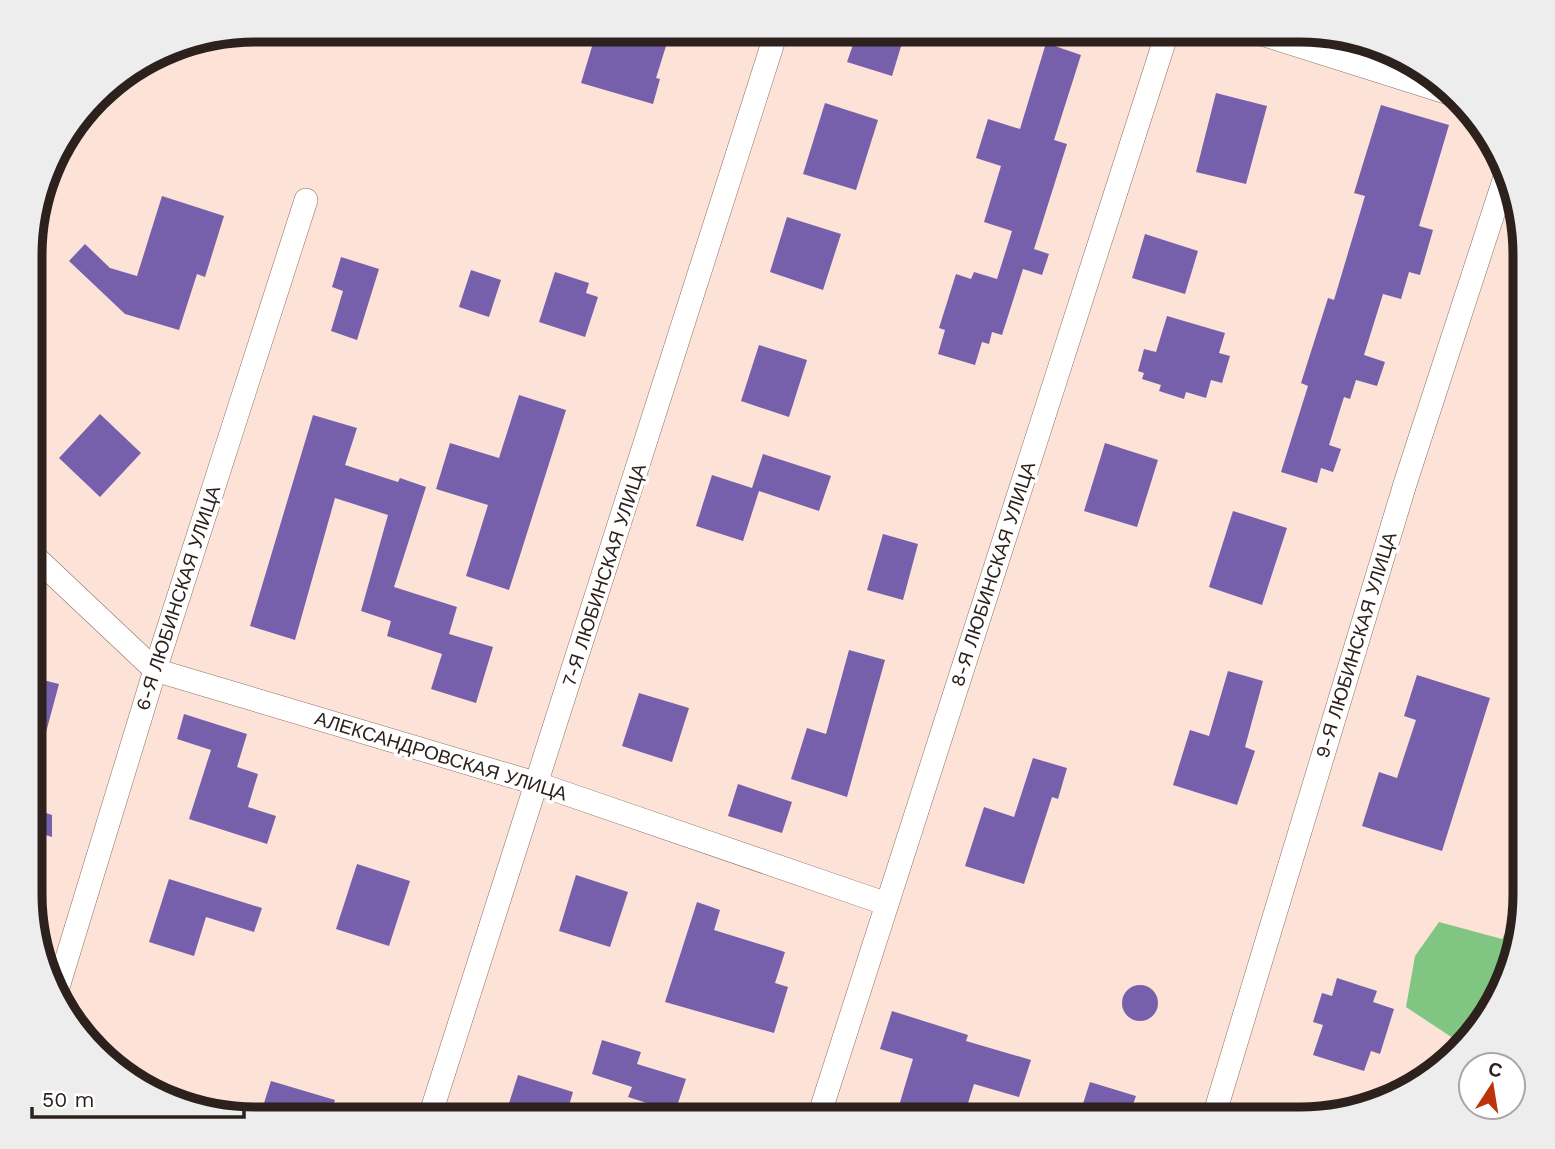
<svg xmlns="http://www.w3.org/2000/svg" width="1555" height="1149" font-family="'Work Sans',sans-serif">
<rect width="100%" height="100%" fill="#fde2d7"/>
<path fill="#81c582" d="M1525,890V909L1508,981L1465,1046L1406,1007L1415,956L1439,922L1502,939Z"/>
<g fill="#7660ac">
<path d="M597,30H671L656,78L660,79L653,104L581,83Z"/>
<path d="M858,30H906L892,76L847,62Z"/>
<path d="M1046,43L1081,55L1054,140L1067,144L1034,249L1049,254L1042,275L1023,269L1002,335L992,332L989,344L982,342L975,365L938,354L945,330L939,328L956,274L971,279L974,272L997,279L1012,231L984,222L1001,166L976,158L988,119L1020,129Z"/>
<path d="M1216,93L1267,106L1246,184L1196,172Z"/>
<path d="M825,103L878,120L856,190L803,174Z"/>
<path d="M1381,105L1449,125L1419,226L1433,230L1420,275L1409,272L1401,299L1383,294L1364,355L1385,362L1377,386L1356,380L1350,399L1344,397L1329,445L1341,449L1333,472L1321,468L1317,483L1281,472L1308,386L1301,383L1328,298L1334,300L1365,196L1354,193Z"/>
<path d="M162,196L224,216L205,277L197,274L179,330L125,314L69,261L85,244L110,268L137,276Z"/>
<path d="M787,217L841,234L823,290L770,272Z"/>
<path d="M1145,234L1198,251L1185,294L1132,278Z"/>
<path d="M341,257L379,269L357,340L331,331L343,291L332,287Z"/>
<path d="M471,270L501,280L489,317L459,307Z"/>
<path d="M555,272L589,283L586,293L598,297L585,337L539,322Z"/>
<path d="M1167,316L1225,333L1219,353L1230,356L1222,383L1211,380L1206,398L1186,392L1184,399L1159,391L1161,385L1142,379L1144,373L1138,371L1144,349L1156,352Z"/>
<path d="M759,345L807,360L789,417L741,401Z"/>
<path d="M519,395L566,410L509,590L466,576L488,505L436,489L450,443L499,458Z"/>
<path d="M100,414L141,453L100,497L59,458Z"/>
<path d="M313,415L357,428L345,465L398,482L400,478L426,487L394,587L457,607L449,634L493,647L476,703L431,689L442,654L387,636L391,621L361,611L388,515L335,498L295,640L250,626Z"/>
<path d="M1105,443L1158,460L1137,527L1084,511Z"/>
<path d="M763,454L831,476L819,511L759,491L743,541L696,526L712,475L752,488Z"/>
<path d="M1233,511L1287,528L1262,605L1209,587Z"/>
<path d="M883,534L918,544L903,600L867,590Z"/>
<path d="M849,650L885,660L847,797L791,779L807,728L826,734Z"/>
<path d="M1228,671L1263,681L1245,747L1255,751L1237,805L1173,785L1190,730L1209,736Z"/>
<path d="M1417,675L1490,698L1442,851L1362,826L1379,772L1397,778L1416,720L1404,716Z"/>
<path d="M31,677L59,684L38,762L31,761Z"/>
<path d="M639,693L689,708L672,762L622,746Z"/>
<path d="M184,714L247,734L237,767L258,774L248,807L276,816L267,844L189,819L211,750L177,739Z"/>
<path d="M1033,758L1067,768L1058,799L1052,797L1024,884L965,866L984,807L1014,817Z"/>
<path d="M738,784L792,802L782,833L728,816Z"/>
<path d="M34,809L52,815V837L30,830Z"/>
<path d="M357,864L410,881L389,946L336,929Z"/>
<path d="M576,875L628,892L610,947L559,931Z"/>
<path d="M169,879L262,908L254,932L206,917L194,956L149,942Z"/>
<path d="M697,902L720,910L714,930L785,952L775,983L788,987L774,1033L665,1002Z"/>
<path d="M1337,978L1377,991L1373,1002L1394,1009L1380,1054L1371,1051L1364,1071L1313,1055L1323,1025L1313,1022L1322,993L1332,996Z"/>
<circle cx="1140" cy="1003" r="18"/>
<path d="M892,1011L968,1035L966,1041L1031,1060L1019,1097L974,1084L963,1119H895L913,1059L880,1049Z"/>
<path d="M602,1040L641,1052L637,1064L686,1079L675,1112L628,1097L632,1087L592,1074Z"/>
<path d="M518,1075L573,1092L565,1119H504Z"/>
<path d="M271,1081L335,1100L329,1119H259Z"/>
<path d="M1090,1082L1136,1096L1128,1119H1078Z"/>
</g>
<g fill="none" stroke-linecap="round" stroke-linejoin="round">
<defs>
<g id="minor">
<path d="M1249,30L1455,95"/>
<path d="M31,553L155,670L538,784L887,904"/>
<path d="M55,997L155,670L306,200"/>
<path d="M429,1119L777,30"/>
<path d="M818,1119L1168,30"/>
<path d="M1213,1119L1405,484L1506,174"/>
</g>
</defs>
<use href="#minor" stroke="#8c6f63" stroke-width="24"/>
<use href="#minor" stroke="#fff" stroke-width="23"/>
</g>
<g text-anchor="middle" dominant-baseline="central" stroke-width="7" stroke-linejoin="round" paint-order="stroke">
<g font-size="19" fill="#2d211d" stroke="#fff">
<text transform="translate(993 574) rotate(-72)">8-Я ЛЮБИНСКАЯ УЛИЦА</text>
<text transform="translate(604 575) rotate(-72)">7-Я ЛЮБИНСКАЯ УЛИЦА</text>
<text transform="translate(178 598) rotate(-72)">6-Я ЛЮБИНСКАЯ УЛИЦА</text>
<text transform="translate(1356 645) rotate(-73)">9-Я ЛЮБИНСКАЯ УЛИЦА</text>
<text transform="translate(441 756) rotate(17)">АЛЕКСАНДРОВСКАЯ УЛИЦА</text>
</g>
</g>
<path d="M0 0H1555V1149H0ZM255 42H1300A213 213 0 0 1 1513 255V894A213 213 0 0 1 1300 1107H255A213 213 0 0 1 42 894V255A213 213 0 0 1 255 42Z" fill="#eeeded" fill-rule="evenodd"/>
<path fill="none" stroke="#2d211d" stroke-width="9" d="M255 42H1300A213 213 0 0 1 1513 255V894A213 213 0 0 1 1300 1107H255A213 213 0 0 1 42 894V255A213 213 0 0 1 255 42Z"/>
<g transform="translate(1492 1086) rotate(12)"><circle r="33" fill="#ffffff" stroke="#aba6a5" stroke-width="2"/>
<path d="M0-5L12 26L0 18L-12 26Z" fill="#bd330d"/>
<text y="-10" font-size="19" font-weight="bold" text-anchor="middle" fill="#2d211d">С</text>
</g>
<path d="M32 1107v10h212v-10" fill="none" stroke="#2d211d" stroke-width="3.5"/>
<text x="42" y="1107" font-size="21" fill="#2d211d" stroke="#ffffff" stroke-width="5" paint-order="stroke">50 m</text>
</svg>
